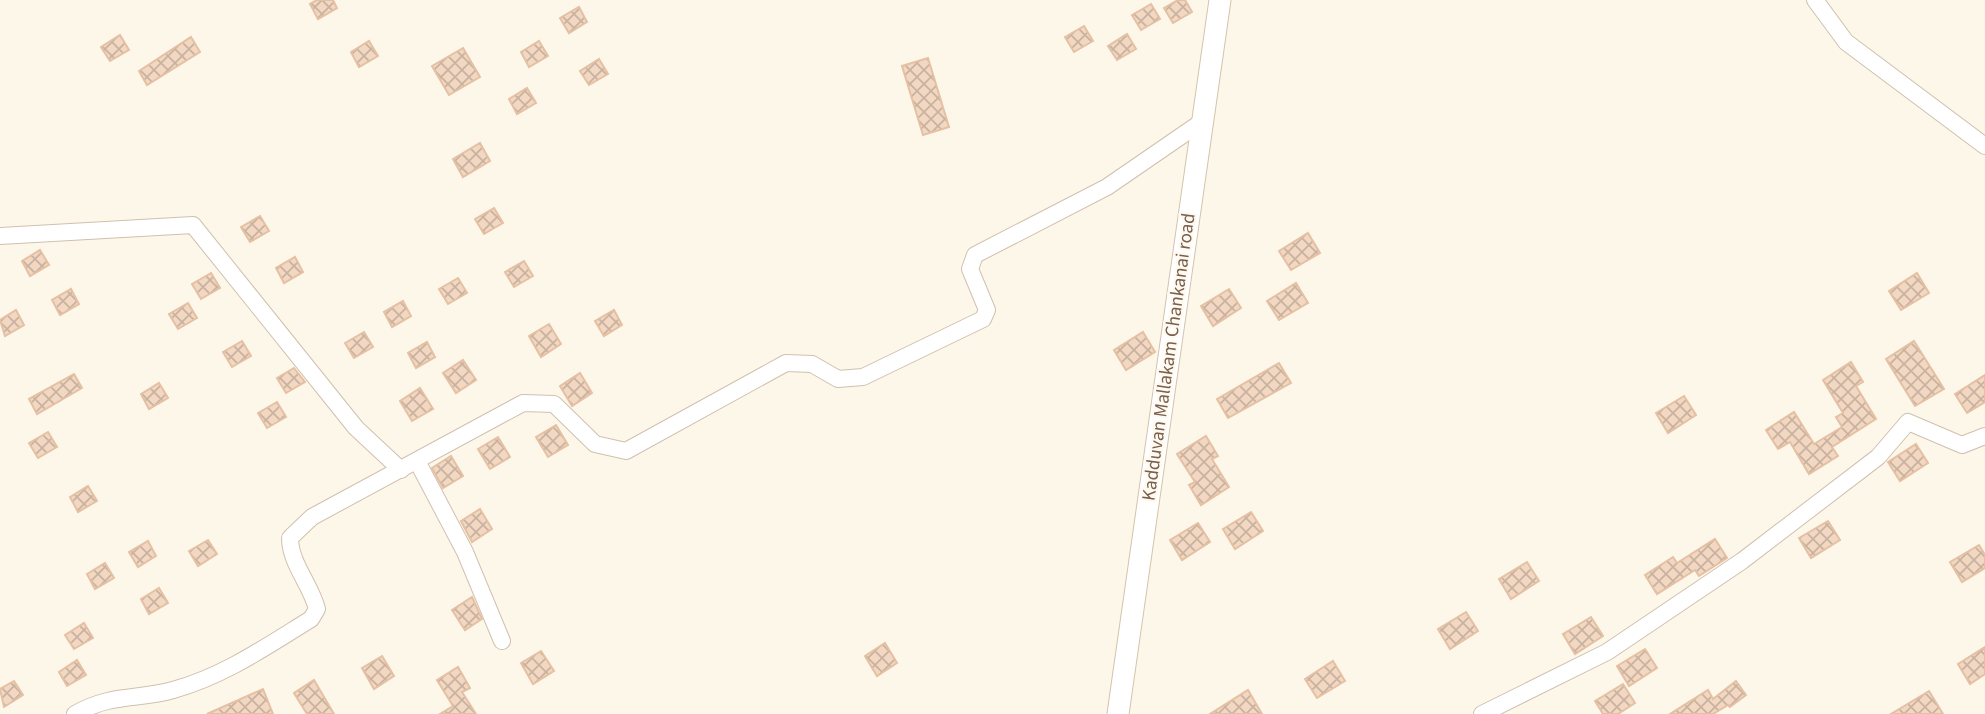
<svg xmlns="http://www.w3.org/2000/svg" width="1985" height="714" font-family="'Source Sans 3',sans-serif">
<defs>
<pattern id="building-cross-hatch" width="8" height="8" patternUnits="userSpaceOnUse" patternTransform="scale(1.75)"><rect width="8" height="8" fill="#f2d8c2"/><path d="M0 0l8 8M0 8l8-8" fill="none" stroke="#c9b2a0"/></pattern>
</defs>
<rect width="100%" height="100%" fill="#fdf7ea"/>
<g fill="url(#building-cross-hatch)" stroke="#e5c0a2" stroke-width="2">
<path d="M317,0H333L337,8L318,19L310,4Z"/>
<path d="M1178,0H1185L1192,12L1173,23L1164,8Z"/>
<path d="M1151,4L1160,19L1141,30L1132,15Z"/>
<path d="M579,7L587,22L569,33L560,18Z"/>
<path d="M1084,26L1093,41L1074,52L1065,37Z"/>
<path d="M1127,34L1136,49L1117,60L1108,46Z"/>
<path d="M120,35L129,50L110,61L101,47Z"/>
<path d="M191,37L200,52L147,85L139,71Z"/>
<path d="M369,41L378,56L359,67L351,52Z"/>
<path d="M539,41L548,56L529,67L521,52Z"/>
<path d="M463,48L480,77L449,95L432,66Z"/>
<path d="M928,58L949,127L923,135L902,66Z"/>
<path d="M599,59L608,74L589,85L580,71Z"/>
<path d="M527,88L536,103L517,114L509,99Z"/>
<path d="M480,143L490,161L463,177L453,159Z"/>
<path d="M494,208L503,223L484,234L475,219Z"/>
<path d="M260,216L269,231L250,242L241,227Z"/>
<path d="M1308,233L1320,253L1291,270L1279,251Z"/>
<path d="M40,250L49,265L30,276L22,261Z"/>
<path d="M295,257L303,272L284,283L276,268Z"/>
<path d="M524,261L533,276L514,287L505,272Z"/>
<path d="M211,273L220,288L201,299L192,284Z"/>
<path d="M1917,273L1929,293L1901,310L1889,291Z"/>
<path d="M458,278L467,293L448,304L439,289Z"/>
<path d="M1296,283L1308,303L1279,320L1267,301Z"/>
<path d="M71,289L79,304L60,315L52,300Z"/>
<path d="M1229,289L1241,308L1213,326L1201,306Z"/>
<path d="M403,301L411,316L392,327L384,312Z"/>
<path d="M188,303L197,318L178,329L169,314Z"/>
<path d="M16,310L24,325L5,336L0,320Z"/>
<path d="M614,310L622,325L604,336L595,321Z"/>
<path d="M549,324L561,344L541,357L529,336Z"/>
<path d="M364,332L373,347L354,358L345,343Z"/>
<path d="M1143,332L1155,352L1126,370L1114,350Z"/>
<path d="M242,341L251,356L232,367L223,352Z"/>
<path d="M1914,341L1944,389L1915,406L1886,359Z"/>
<path d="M427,342L435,357L416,368L408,353Z"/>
<path d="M463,360L476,380L456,393L443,373Z"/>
<path d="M1851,362L1863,382L1856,386L1876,419L1832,447L1838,456L1809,474L1790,442L1778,449L1766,430L1794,412L1814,444L1842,427L1836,417L1843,413L1823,380Z"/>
<path d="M1279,363L1291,383L1228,418L1217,399Z"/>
<path d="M294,368L305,382L286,393L277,378Z"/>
<path d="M580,373L592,393L572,406L560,386Z"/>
<path d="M74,374L82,388L37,414L29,399Z"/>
<path d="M1985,375V402L1967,413L1955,394Z"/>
<path d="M159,383L168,398L149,409L141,394Z"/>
<path d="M420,388L433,409L412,421L400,401Z"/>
<path d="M1684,396L1696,415L1668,433L1656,413Z"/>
<path d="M277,402L286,417L267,428L258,413Z"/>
<path d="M556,425L568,445L548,457L536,437Z"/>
<path d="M48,432L57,447L38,458L29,443Z"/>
<path d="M1206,436L1218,456L1212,459L1229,487L1201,505L1189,485L1195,482L1177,454Z"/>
<path d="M498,437L510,457L490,469L478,449Z"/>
<path d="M1916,444L1928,463L1900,481L1888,462Z"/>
<path d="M451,456L463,476L443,488L432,468Z"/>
<path d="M88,486L97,501L78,512L70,497Z"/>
<path d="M480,509L492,529L472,542L461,521Z"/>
<path d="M1251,512L1263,531L1235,549L1223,529Z"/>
<path d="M1828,521L1840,540L1811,558L1799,538Z"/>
<path d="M1198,523L1210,542L1182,560L1170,540Z"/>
<path d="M1715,539L1727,558L1699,576L1695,570L1657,594L1645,575L1673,557L1677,563Z"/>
<path d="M208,540L217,554L198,566L189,551Z"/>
<path d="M148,541L156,556L138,567L129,552Z"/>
<path d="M1979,545L1985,555V568L1962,582L1950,562Z"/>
<path d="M1527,562L1539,581L1511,599L1499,579Z"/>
<path d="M105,563L114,578L95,589L87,574Z"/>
<path d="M159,588L168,603L149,614L141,599Z"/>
<path d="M472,597L482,619L465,630L452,610Z"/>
<path d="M1466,612L1478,631L1450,649L1438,629Z"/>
<path d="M1591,617L1603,636L1575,654L1563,634Z"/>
<path d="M84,623L93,638L74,649L65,635Z"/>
<path d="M885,643L897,663L877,676L865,656Z"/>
<path d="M1985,647V674L1970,684L1958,664Z"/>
<path d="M1645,649L1657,668L1629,686L1617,666Z"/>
<path d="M541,651L554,671L533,684L521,663Z"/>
<path d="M382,656L394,676L374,689L362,668Z"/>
<path d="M77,660L86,675L67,686L59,672Z"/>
<path d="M1333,661L1345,681L1317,698L1305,679Z"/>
<path d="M458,667L470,688L462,692L476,714H440L453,706L437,680Z"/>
<path d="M314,680L334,714H307L294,693Z"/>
<path d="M14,681L23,695L4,707L0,689Z"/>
<path d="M1736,681L1746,695L1730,707L1728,705L1713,714H1670L1708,690L1713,699Z"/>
<path d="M1623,684L1635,703L1618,714H1603L1595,701Z"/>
<path d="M263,689L273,714H207Z"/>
<path d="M1248,690L1262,714H1210Z"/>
<path d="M1929,691L1943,714H1891Z"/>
</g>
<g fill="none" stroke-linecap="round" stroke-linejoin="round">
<defs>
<g id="street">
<path d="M1815,0L1846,42L1985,146"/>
<path d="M0,236L193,225L356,428L401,470"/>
<path d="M417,461L465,552L502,641"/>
<path d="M75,714C112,693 138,700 173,690C224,676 267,646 311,619L317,609C311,585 290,563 290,538L312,517L523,403L554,404L595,444L626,451L786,363L812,364L838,379L863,377L983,319L987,310L970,269L975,255L1107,187L1203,121"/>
<path d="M1482,714L1607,652L1742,561L1878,457L1908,422L1962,445L1985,436"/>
</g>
<path id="secondary" d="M1118,714L1220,0"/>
</defs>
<use href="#street" stroke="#d0c0af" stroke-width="18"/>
<use href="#secondary" stroke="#d5c2af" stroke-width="23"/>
<use href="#street" stroke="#fff" stroke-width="16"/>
<use href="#secondary" stroke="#fff" stroke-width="21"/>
</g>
<g text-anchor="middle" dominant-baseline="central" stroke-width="5" stroke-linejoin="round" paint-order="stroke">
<g font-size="19" fill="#795f4d" stroke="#fffaf1">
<text transform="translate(1169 357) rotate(-82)">Kadduvan Mallakam Chankanai road</text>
</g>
</g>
</svg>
